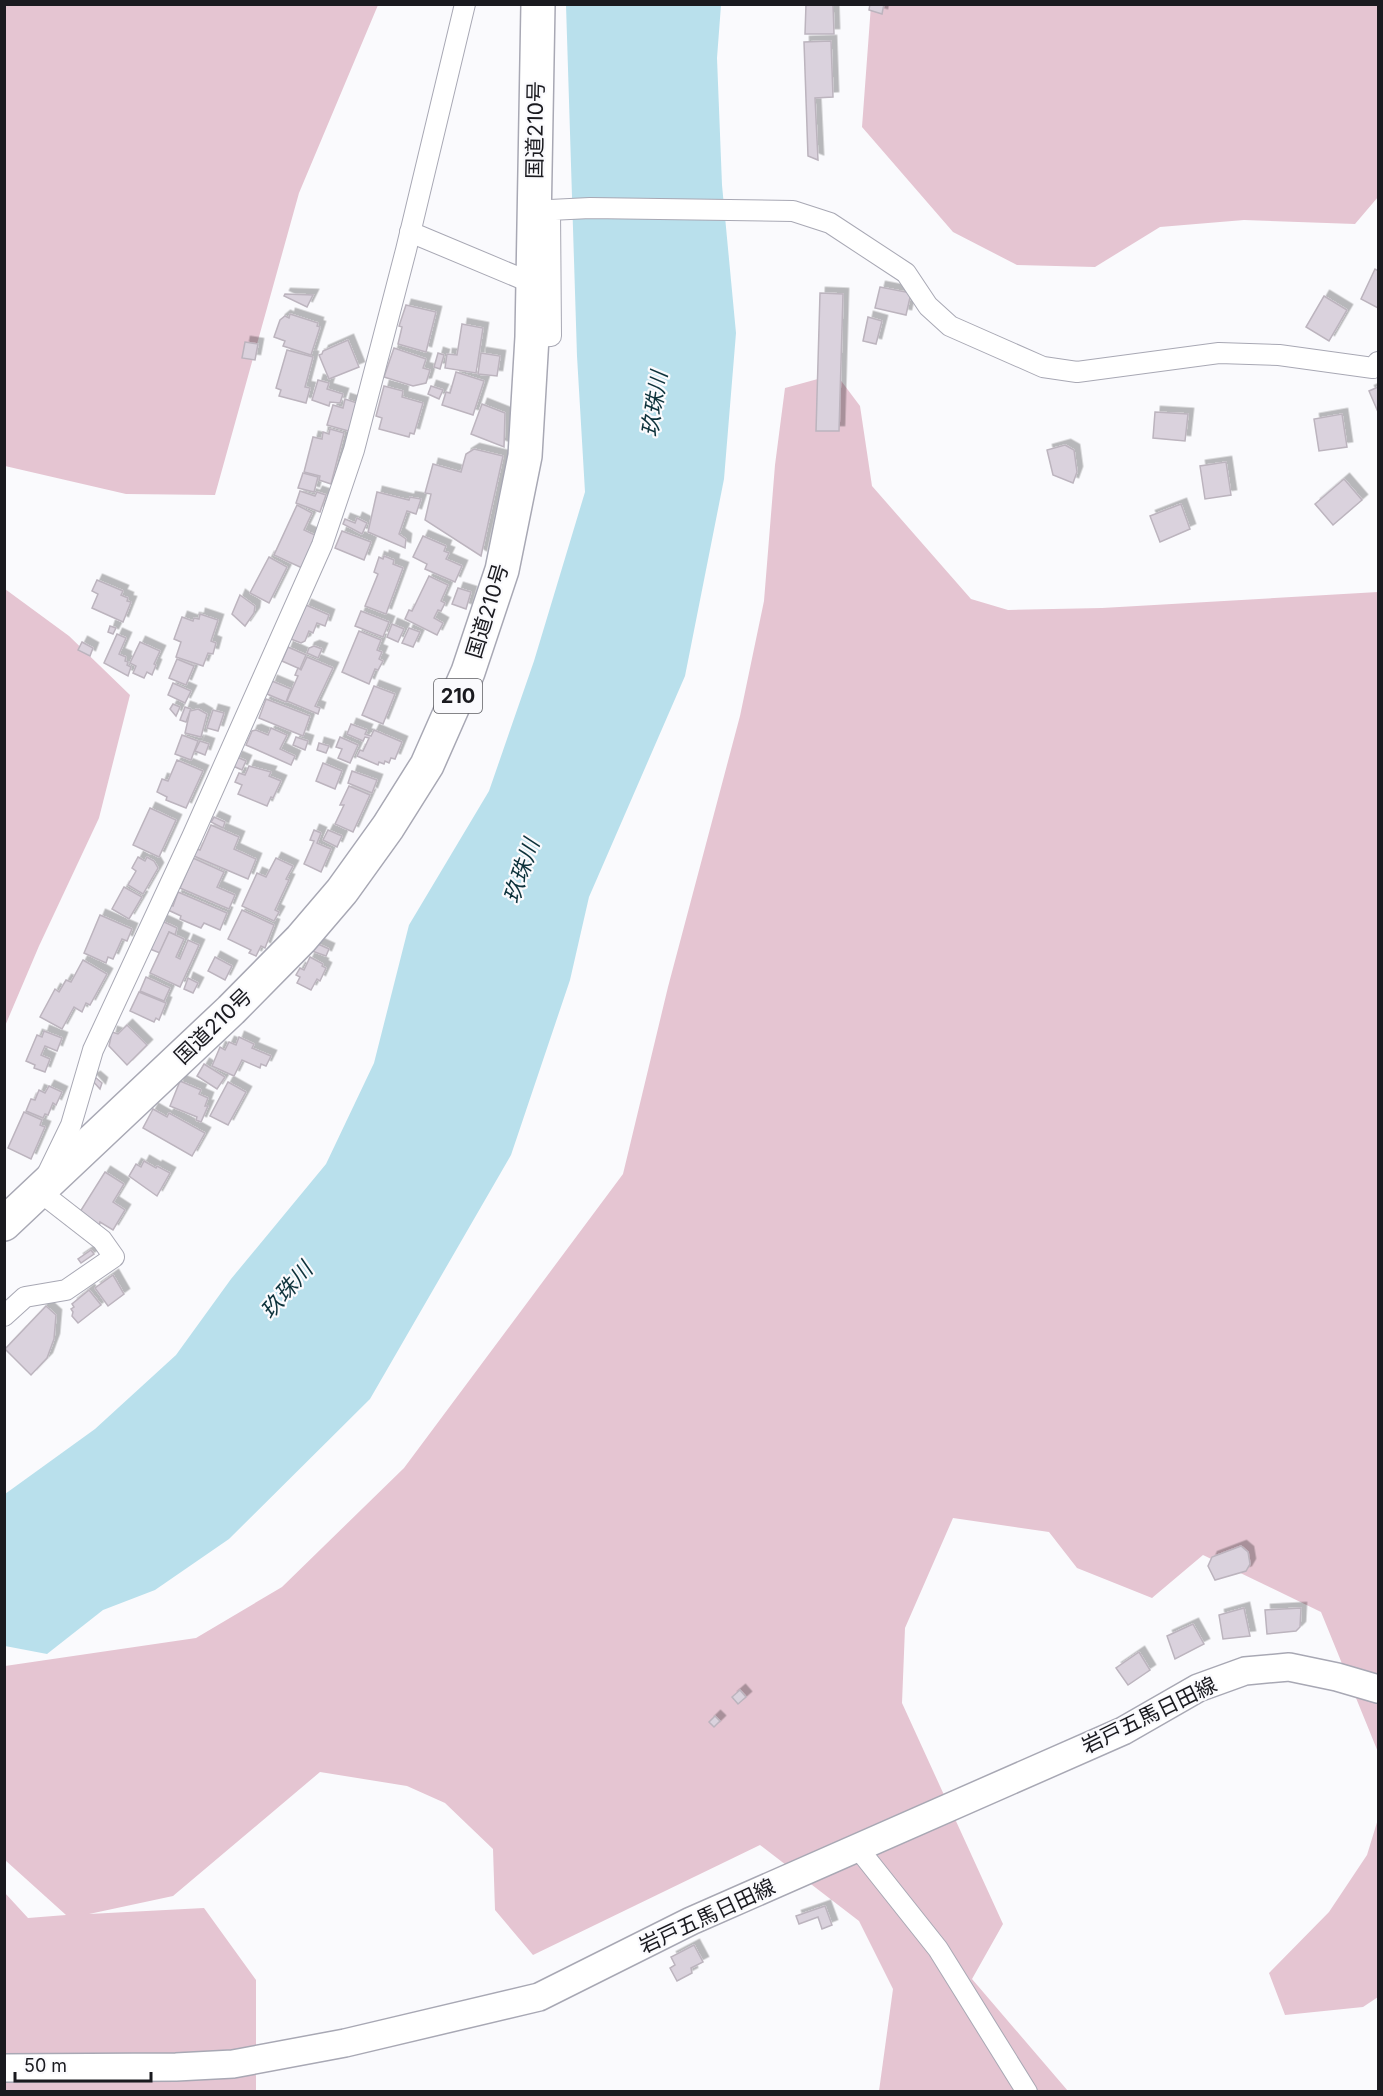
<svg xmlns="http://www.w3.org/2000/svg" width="1383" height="2096" font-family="Inter,'Noto Sans JP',sans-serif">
<defs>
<filter id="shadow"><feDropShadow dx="5.5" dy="-5.5" stdDeviation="0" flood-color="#0004"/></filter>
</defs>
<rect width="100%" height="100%" fill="#fafafd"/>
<g fill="#e5c5d2">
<path d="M5,5H378L299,193L215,495L126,494L5,466Z"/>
<path d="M871,5H1378V197L1355,224L1244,220L1160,227L1095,267L1017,265L953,232L862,127Z"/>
<path d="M836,374L860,406L872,486L971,599L1008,610L1102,608L1378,592V1752L1321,1612L1203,1555L1152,1598L1077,1568L1049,1532L953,1518L905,1628L902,1703L1003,1924L972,1979L1068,2091H879L893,1989L859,1921L760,1845L533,1955L495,1910L493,1849L445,1803L407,1786L320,1772L173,1896L89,1914L204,1908L256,1980V2091H5V1893L28,1918L66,1915L5,1860V1666L196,1638L282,1587L404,1468L623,1174L668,987L740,716L764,601L775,465L785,388Z"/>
<path d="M5,589L69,636L130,695L99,818L39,946L5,1026Z"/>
<path d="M1378,1819V1997L1363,2007L1285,2015L1269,1973L1329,1912L1367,1855Z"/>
</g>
<path fill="#b9e0ec" d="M566,5H721L717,58L722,185L736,333L724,479L685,676L589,897L570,980L511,1155L370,1399L229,1539L155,1590L103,1610L47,1654L5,1646V1494L95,1429L176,1355L231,1279L326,1164L374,1063L409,925L489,791L534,661L585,492L577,356Z"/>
<g fill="#dad2dd" stroke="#bcb4be" stroke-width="1.5" filter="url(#shadow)">
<path d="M806,4H833L834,34H805Z"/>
<path d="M870,4H884L882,14L869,10Z"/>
<path d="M831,41L833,97L815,98L818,160L808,156L804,42Z"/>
<path d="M1375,269L1378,271V308L1361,299Z"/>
<path d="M880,287L911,293L906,315L875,308Z"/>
<path d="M820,293L843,294L839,431H816Z"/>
<path d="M285,294L313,295L307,307L284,296Z"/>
<path d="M1324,296L1347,310L1329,341L1306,327Z"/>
<path d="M406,305L436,312L426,352L398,344L402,327L399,326Z"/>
<path d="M290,314L318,323L317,326L320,327L311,355L283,346L285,341L274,337L280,320L285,316L289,318Z"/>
<path d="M868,317L882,321L876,344L863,341Z"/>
<path d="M462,324L483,328L476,373L445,368L447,354L457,355Z"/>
<path d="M348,340L359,367L329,379L319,355L322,354L323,351Z"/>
<path d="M245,342L258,344L255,360L242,358Z"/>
<path d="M394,348L426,359L423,368L430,370L426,383L413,386L384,377Z"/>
<path d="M287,350L313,357L305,387L310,388L306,403L279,396L281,390L276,388Z"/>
<path d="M438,353L444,355L440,369L434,367Z"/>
<path d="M481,353L500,356L497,376L478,374Z"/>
<path d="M456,372L484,381L473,415L442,405L446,392L450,393Z"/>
<path d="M318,380L329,383L327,389L343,394L340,403L330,402L329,406L312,400Z"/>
<path d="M384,386L403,391L402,397L423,403L414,434L410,433L409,437L379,429L382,418L376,416Z"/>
<path d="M431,386L443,390L439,399L428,394Z"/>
<path d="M1378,387V412L1369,391Z"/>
<path d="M345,399L357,403L352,432L327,425L333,405L343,408Z"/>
<path d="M482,404L505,413L504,447L471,434Z"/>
<path d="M1155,412L1188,414L1185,441L1153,438Z"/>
<path d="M1342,414L1347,447L1319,451L1314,419Z"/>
<path d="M330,429L344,433L331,484L319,480L320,476L304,472L313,437L322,439L323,432L329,434Z"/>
<path d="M1065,445L1074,450L1077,472L1073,483L1053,475L1047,450Z"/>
<path d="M474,449L503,456L481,556L425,520L431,494L425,493L433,464L461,472L466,454Z"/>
<path d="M1226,462L1231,495L1205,499L1200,466Z"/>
<path d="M303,473L318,477L314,492L298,488Z"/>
<path d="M1344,479L1362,500L1333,525L1315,504Z"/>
<path d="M300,491L315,496L317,492L326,495L320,512L296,503Z"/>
<path d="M377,492L409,500L410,497L421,499L416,514L407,511L399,534L406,539L405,548L368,532Z"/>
<path d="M1181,504L1190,529L1160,542L1150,516Z"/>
<path d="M297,505L312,513L304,530L317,536L302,568L274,555Z"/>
<path d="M357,518L367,523L362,534L343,524L345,519L355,523Z"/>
<path d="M342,531L371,542L364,560L335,548Z"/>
<path d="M423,536L446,546L444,551L449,553L446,559L462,566L455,582L425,569L427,564L413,557Z"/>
<path d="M384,556L394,560L393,564L403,568L386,614L365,606L378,574L374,572L379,557L383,559Z"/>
<path d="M269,557L287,567L269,603L250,593Z"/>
<path d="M429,576L448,585L441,601L445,603L441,611L438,610L434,618L443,623L437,635L405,619L409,610L412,611Z"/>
<path d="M97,580L123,591L121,595L128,598L127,601L131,602L123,622L92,608L98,594L92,591Z"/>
<path d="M458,588L471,592L466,609L452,604Z"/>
<path d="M240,595L255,606L254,613L245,626L232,614Z"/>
<path d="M306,605L329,615L325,626L317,623L313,633L309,631L305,641L301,643L291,639Z"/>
<path d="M361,611L389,622L383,637L355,626Z"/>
<path d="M200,614L218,620L211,641L216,643L213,654L208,653L203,666L176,657L181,642L174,639L182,617L193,621L194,618L199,619Z"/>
<path d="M392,624L404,629L398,642L387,637Z"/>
<path d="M110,626L116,628L113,634L108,632Z"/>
<path d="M409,628L420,632L413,647L402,643Z"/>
<path d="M359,631L381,640L377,650L382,652L379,659L383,661L378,670L375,669L369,684L342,672Z"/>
<path d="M117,634L126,638L119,654L126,657L125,661L128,662L127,665L131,667L128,676L104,663Z"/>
<path d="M82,642L93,648L90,656L78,650Z"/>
<path d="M140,642L160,651L154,664L156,665L152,675L147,672L144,678L133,673L136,666L130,663Z"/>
<path d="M314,646L322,649L318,658L307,653L309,648Z"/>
<path d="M288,647L306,655L300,669L282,661Z"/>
<path d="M307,657L333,668L315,706L320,708L318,714L287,701L298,676L295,675L298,668L301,670Z"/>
<path d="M177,659L194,666L186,685L169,678Z"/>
<path d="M272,681L291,689L286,702L267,694Z"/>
<path d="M173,683L191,691L185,703L168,695Z"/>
<path d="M374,686L395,694L383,724L362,715Z"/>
<path d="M266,699L310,716L303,736L259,718Z"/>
<path d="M173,704L180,707L176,716L170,709Z"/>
<path d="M185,707L191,709L186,722L180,720Z"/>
<path d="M198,709L207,714L201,737L185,733L190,711Z"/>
<path d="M213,710L224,713L218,731L207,728Z"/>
<path d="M351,724L367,730L365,734L371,736L374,730L402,742L395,759L391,758L389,763L385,761L384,764L379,762L378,765L357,756L360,750L363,751L369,738L365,737L363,741L347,734Z"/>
<path d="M271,728L287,735L280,749L295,756L291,765L246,745L252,731L256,730L268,735Z"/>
<path d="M182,735L198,741L191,760L175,754Z"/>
<path d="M296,737L308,741L305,750L293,745Z"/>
<path d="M340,737L358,745L350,763L338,758L342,749L336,747Z"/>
<path d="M200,741L209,744L205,755L195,751Z"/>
<path d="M319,743L329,746L326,753L317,750Z"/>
<path d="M237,757L246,761L242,770L233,766Z"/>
<path d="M177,760L203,771L186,808L166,800L167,797L157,792L162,779L168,781Z"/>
<path d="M323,763L342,771L335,789L316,781Z"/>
<path d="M249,766L271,772L269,776L281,781L273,798L271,797L267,806L238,794L242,785L235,782L239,773L245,775Z"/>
<path d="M352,771L377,780L372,793L348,783Z"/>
<path d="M349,786L370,795L353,832L335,824L344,805H340Z"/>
<path d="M150,808L176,820L159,857L133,845Z"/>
<path d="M214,817L225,822L223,828L211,822Z"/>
<path d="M211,825L239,837L234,849L256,859L248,879L194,856L197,849L200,850Z"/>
<path d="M314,830L321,833L317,843L331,849L321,872L304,864L314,841L310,840Z"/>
<path d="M328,830L342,836L337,847L323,840Z"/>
<path d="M138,857L145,861L147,857L154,861L158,868L143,894L128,885L136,871L132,868Z"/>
<path d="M193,858L224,872L217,887L235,895L229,909L180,888Z"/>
<path d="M276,858L293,866L286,879L289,880L275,910L279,912L274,921L242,906L257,873L266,877Z"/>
<path d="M124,887L142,897L129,919L112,909Z"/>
<path d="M178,892L227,913L220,930L204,923L201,928L180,919L181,916L168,910L170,905L173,906Z"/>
<path d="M242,910L274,925L265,948L261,946L256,956L249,953L251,950L228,939Z"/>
<path d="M100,915L132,929L127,941L122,939L113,959L108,957L106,963L84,953Z"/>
<path d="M162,921L177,928L175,935L169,932L160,953L150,949Z"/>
<path d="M169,932L184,939L176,957L180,959L188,940L199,945L180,987L150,973Z"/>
<path d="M318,944L329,949L326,956L312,951Z"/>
<path d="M215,957L232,966L225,980L208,971Z"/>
<path d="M310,957L323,964L322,966L326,968L320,981L317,979L311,990L297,983L300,977L296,975L300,968L304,970Z"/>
<path d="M83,960L107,974L90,1005L86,1003L82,1012L74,1007L62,1029L40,1017L55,989L59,992L66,980L71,982Z"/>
<path d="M146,977L170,988L164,1001L140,991Z"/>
<path d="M188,978L198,983L193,993L184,989Z"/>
<path d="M139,992L166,1003L159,1020L156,1018L154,1022L130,1011Z"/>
<path d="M127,1025L147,1045L127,1065L109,1046L112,1032L118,1034Z"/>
<path d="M44,1031L62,1038L57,1051L45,1046L41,1055L50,1059L45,1072L34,1068L35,1065L26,1061L37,1035L42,1037Z"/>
<path d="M239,1037L254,1044L252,1048L271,1056L266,1066L261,1064L260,1068L242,1060L234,1076L212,1066L220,1047L225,1050L229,1042L236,1045Z"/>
<path d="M204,1064L225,1077L217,1089L197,1076Z"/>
<path d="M95,1077L102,1083L100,1089L91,1079Z"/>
<path d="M180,1081L201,1090L199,1094L208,1098L205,1106H208L201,1122L196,1120L197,1117L170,1106Z"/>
<path d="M228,1082L246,1092L228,1125L210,1116Z"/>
<path d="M49,1086L62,1092L56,1105L53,1103L48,1115L45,1114L43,1118L26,1111L31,1099L35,1100L39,1090L45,1093Z"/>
<path d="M153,1109L167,1117L169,1113L205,1133L192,1156L143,1128Z"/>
<path d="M24,1112L42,1120L40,1125L45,1127L31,1159L8,1148Z"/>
<path d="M144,1161L156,1168L157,1166L170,1173L157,1196L129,1176L136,1164L141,1167Z"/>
<path d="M105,1172L124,1184L113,1202L125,1210L113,1230L100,1222L99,1228L78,1215Z"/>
<path d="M91,1250L94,1254L81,1263L78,1259Z"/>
<path d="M113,1275L124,1294L108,1306L95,1288Z"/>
<path d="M89,1290L101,1305L78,1323L72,1316L73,1312L71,1309L74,1307L72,1304Z"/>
<path d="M46,1306L56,1315L54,1339L47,1358L31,1375L5,1349Z"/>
<path d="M1241,1546L1248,1552L1250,1564L1246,1571L1215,1580L1208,1566L1212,1557Z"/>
<path d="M1244,1608L1250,1636L1223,1639L1219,1615Z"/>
<path d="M1301,1608L1300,1627L1296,1631L1267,1634L1265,1610Z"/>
<path d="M1193,1624L1204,1644L1175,1659L1167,1636Z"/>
<path d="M1139,1652L1150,1670L1128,1685L1116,1668Z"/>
<path d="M740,1690L746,1697L738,1704L732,1697Z"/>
<path d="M715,1716L720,1721L714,1727L709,1722Z"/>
<path d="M825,1906L832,1925L822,1929L818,1917L799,1924L796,1916Z"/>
<path d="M694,1945L703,1962L691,1968L692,1973L677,1981L670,1968L675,1965L671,1957Z"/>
</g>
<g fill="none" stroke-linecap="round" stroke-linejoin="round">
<defs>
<g id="street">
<path d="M410,232L532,283"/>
<path d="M532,337L551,336L550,210L590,208L793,211L830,223L906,273L928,306L950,326L1043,367L1077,372L1219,353L1279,355L1373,368L1378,362"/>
<path d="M4,1316L25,1297L66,1290L114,1257L102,1240L39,1191L71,1125L93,1050L192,837L322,545L354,450L406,250L465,4"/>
<path d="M857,1847L938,1949L1027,2092"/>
</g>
<path id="secondary" d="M4,2068L176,2067L233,2064L345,2043L539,1997L691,1921L1123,1731L1198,1688L1245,1671L1289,1667L1337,1677L1378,1689"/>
<path id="highway" d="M4,1224L231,1010L301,939L342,891L388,827L427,765L468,672L502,570L525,456L532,337L538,4"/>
</defs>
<use href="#street" stroke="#a8a8b4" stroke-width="22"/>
<use href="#secondary" stroke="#a8a8b4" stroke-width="30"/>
<use href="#highway" stroke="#a8a8b4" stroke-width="36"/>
<use href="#street" stroke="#fff" stroke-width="20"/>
<use href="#secondary" stroke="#fff" stroke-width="27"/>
<use href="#highway" stroke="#fff" stroke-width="33"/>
</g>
<g text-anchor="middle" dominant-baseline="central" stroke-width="4.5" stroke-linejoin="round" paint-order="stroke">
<rect fill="#fafafd" stroke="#5d5d62" stroke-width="1.5" x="434" y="679" width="48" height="34" rx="4.5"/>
<g font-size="20" font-weight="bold" fill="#1a1a1f">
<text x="458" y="696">210</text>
</g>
<g font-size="21" fill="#1a1a1f" stroke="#fafafd">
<text transform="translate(535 130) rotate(-89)">国道210号</text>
<text transform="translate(487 611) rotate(-73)">国道210号</text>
<text transform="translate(213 1026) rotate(-44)">国道210号</text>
<text transform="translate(1149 1715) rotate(-26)">岩戸五馬日田線</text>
<text transform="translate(707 1916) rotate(-25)">岩戸五馬日田線</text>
</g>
<g font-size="22" font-style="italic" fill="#0d323b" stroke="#fafafd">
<text transform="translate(654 404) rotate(-81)">玖珠川</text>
<text transform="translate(521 871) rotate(-71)">玖珠川</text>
<text transform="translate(286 1290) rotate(-49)">玖珠川</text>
</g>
</g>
<rect width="1383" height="2096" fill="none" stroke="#1a1a1f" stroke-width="12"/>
<path d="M15 2072v9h136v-9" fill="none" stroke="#1a1a1f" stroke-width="3"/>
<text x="24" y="2072" font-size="18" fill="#1a1a1f" stroke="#fafafd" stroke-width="4.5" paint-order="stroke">50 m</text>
</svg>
